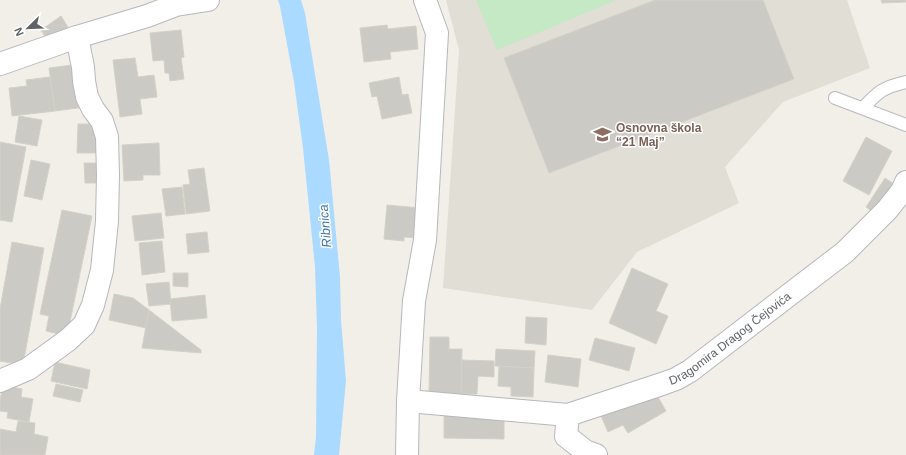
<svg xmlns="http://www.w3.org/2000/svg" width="906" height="455" font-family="Helvetica,sans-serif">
<rect width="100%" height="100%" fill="#f1efe8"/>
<path fill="#e1ded6" d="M446,0H847L870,68L783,102L725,167L739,203L637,252L592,310L443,288L459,50Z"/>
<path fill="#c5e8c5" d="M476,0H614V1L497,50Z"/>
<path fill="#aadaff" d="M278,0H301L305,13L329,160L340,277L341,320L346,381L339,455H314L316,437L317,328L315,267L303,148L294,82L280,6Z"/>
<g fill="#cccac5" stroke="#d6d1c6">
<path d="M655,0H763L794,79L549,173L504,58Z"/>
<path d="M881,0H906V2L882,3Z"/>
<path d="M61,16L68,27L48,41L41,30Z"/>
<path d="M387,25L388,29L416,26L418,49L390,52L391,59L364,62L360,28Z"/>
<path d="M181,30L184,57L181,58L184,79L170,81L169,73H165L164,60L153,61L150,33Z"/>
<path d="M135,58L138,77L154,75L157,97L140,99L142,114L120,117L113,60Z"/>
<path d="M79,64L85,107L55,111L49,68Z"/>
<path d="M50,77L55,111L12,116L9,88L27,86L26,80Z"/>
<path d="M399,77L402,95L408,94L412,113L382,119L377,96L372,97L369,83Z"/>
<path d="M19,116L42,120L37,146L15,142Z"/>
<path d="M78,124H100V153H77Z"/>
<path d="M866,137L892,151L869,195L843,181Z"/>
<path d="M0,142L26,147L12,222L0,220Z"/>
<path d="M159,143L160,175H143V180L124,181L122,145Z"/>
<path d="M31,160L50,164L42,200L24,196Z"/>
<path d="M84,163H98L99,183H85Z"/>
<path d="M204,168L210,211L186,214L183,185L190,184L188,170Z"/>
<path d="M885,178L897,186L878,216L866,207Z"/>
<path d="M182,187L185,214L166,216L162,189Z"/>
<path d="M387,205L421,208L418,238L404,237V241L384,239Z"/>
<path d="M62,210L92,216L67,336L46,331L49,316L40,314Z"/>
<path d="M161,213L164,238L135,241L132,216Z"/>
<path d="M207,232L209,252L188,254L186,234Z"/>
<path d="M162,241L165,272L142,275L139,243Z"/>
<path d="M12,242L44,248L23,365L0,361V309Z"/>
<path d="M632,268L668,284L656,311L668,316L656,344L609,323Z"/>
<path d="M173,273H188V287L173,286Z"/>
<path d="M169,282L171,304L149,306L146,284Z"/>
<path d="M114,294L133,298L149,310L146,328L109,320Z"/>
<path d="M205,295L207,318L172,321L170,299Z"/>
<path d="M149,310L201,350V353L142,348Z"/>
<path d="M526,317L547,318L546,345L525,343Z"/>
<path d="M430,337H449V349H462L461,394L429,393Z"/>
<path d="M595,338L635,348L629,371L589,360Z"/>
<path d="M496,349L535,351L534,368L495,366Z"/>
<path d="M548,355L581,359L578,387L545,382Z"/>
<path d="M462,360L494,361V377L478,376L477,394H461Z"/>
<path d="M55,362L90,370L87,389L51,381Z"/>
<path d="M499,366L534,368L533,397L511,396V387L498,386Z"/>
<path d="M56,384L83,390L80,402L53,396Z"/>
<path d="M7,386L22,389L21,397L33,399L29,422L7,418L8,412L0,411V401L2,389Z"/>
<path d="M655,392L666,411L628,433L623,425L608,432L601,416Z"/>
<path d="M444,413H504V439L444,438Z"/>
<path d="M18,421L35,423L34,434L48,437L45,455H0V429L16,432Z"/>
</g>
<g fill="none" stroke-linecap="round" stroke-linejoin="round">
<defs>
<g id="lane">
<path d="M835,98L906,125"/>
<path d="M863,108C878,92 883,87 906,82"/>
</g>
<g id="street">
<path d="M0,64L77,37L147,16L176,5L208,0"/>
<path d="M0,381L28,369L68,340L84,325L93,305L102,270L107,221L108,175L107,137L102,121L93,109L87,97L84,81L83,67L77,37"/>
<path d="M408,401L568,415"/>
<path d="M407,455L408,401L414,301L425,240L437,33L425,0"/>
<path id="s1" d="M596,455L585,451L566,436L568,415L659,385L676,379L690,371L845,252L887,210L902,191L906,182"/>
</g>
</defs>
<use href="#lane" stroke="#b5b8bc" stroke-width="14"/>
<use href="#street" stroke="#b5b8bc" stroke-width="24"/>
<use href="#lane" stroke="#fff" stroke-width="12"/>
<use href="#street" stroke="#fff" stroke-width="22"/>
</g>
<defs>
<symbol id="school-bare" viewBox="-9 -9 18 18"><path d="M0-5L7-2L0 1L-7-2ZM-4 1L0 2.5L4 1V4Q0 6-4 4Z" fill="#8d6e63" stroke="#fff" stroke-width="2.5" paint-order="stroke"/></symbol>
</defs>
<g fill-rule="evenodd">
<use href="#school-bare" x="590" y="122" width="25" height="25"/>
</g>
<g text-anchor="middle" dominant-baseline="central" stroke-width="3" stroke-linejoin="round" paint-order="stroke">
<g font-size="12" font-weight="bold" fill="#785e54" stroke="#fff" text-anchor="start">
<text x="616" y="128">Osnovna škola<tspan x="616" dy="14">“21 Maj”</tspan></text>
</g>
<g font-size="12" fill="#5f6368" stroke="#fff">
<text stroke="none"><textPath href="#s1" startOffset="238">Dragomira Dragog Čejovića</textPath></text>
</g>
<g font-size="13" font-style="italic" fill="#4174aa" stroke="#fff">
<text transform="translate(325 226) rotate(-95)">Ribnica</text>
</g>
</g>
<g transform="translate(28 28) rotate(247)" stroke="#ffffff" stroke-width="3" paint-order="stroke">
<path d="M0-3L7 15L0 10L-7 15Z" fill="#5f6368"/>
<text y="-6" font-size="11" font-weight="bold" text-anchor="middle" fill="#5f6368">N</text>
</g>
</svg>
